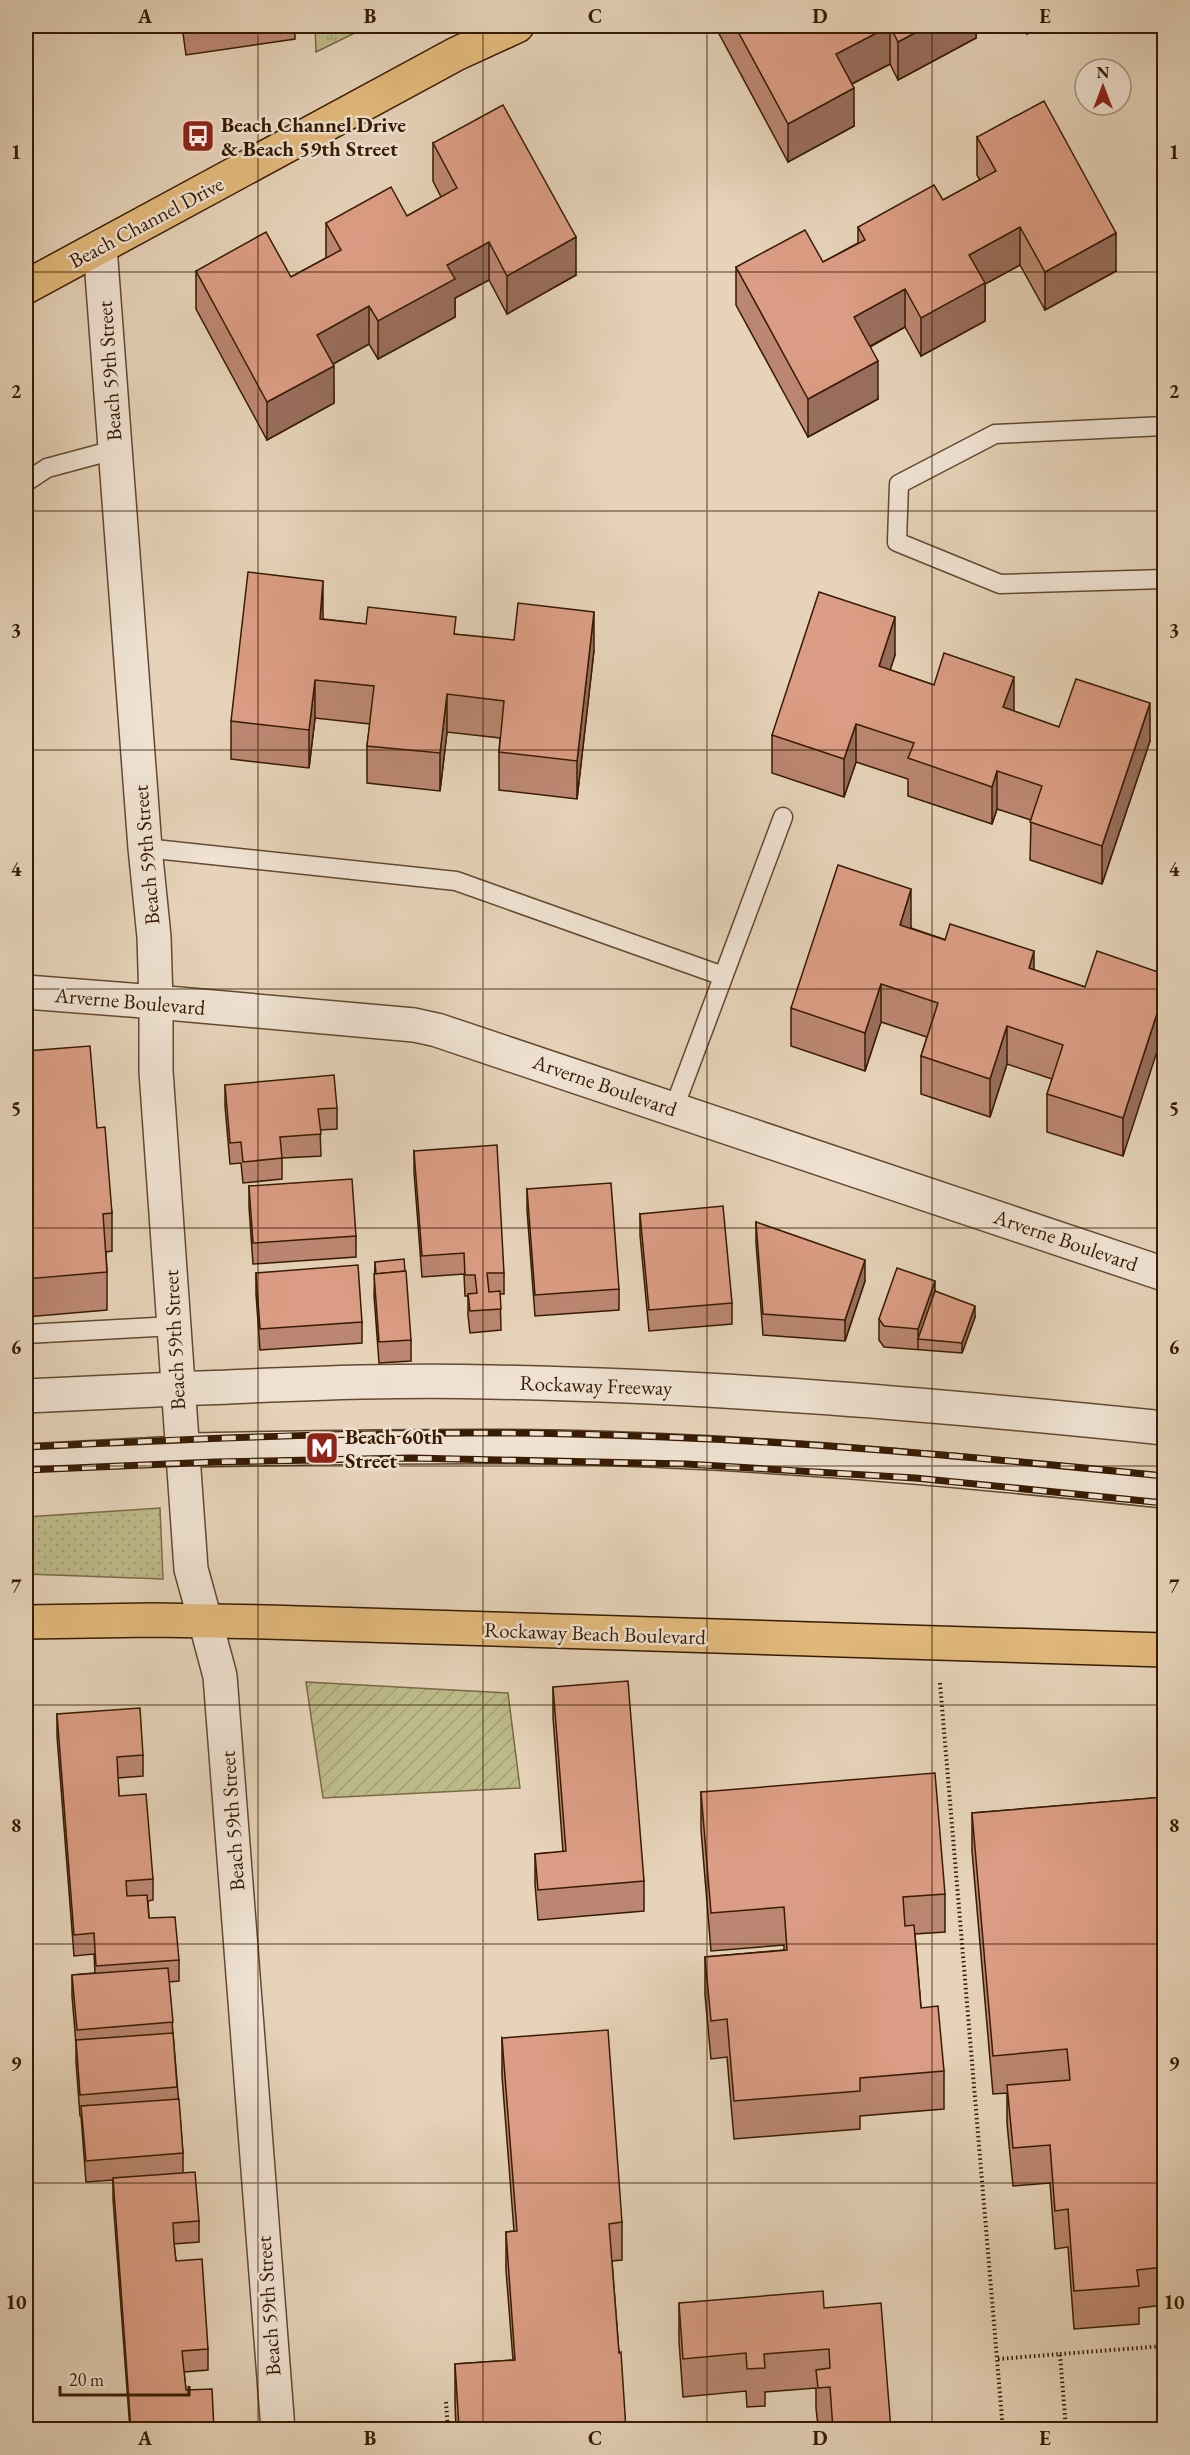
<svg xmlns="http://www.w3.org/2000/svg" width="1190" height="2455" font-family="'EB Garamond',serif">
<defs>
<pattern id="grass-dots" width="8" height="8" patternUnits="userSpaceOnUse" patternTransform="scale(1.5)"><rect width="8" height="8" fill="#bdba8a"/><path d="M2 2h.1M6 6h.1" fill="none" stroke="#a39f75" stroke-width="1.8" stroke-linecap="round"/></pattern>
<pattern id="park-tufts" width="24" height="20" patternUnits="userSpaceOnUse" patternTransform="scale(1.5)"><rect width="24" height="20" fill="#bdba8a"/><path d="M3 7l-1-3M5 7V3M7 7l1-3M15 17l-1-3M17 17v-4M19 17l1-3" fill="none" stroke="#a39f75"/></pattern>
<pattern id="garden-furrows" width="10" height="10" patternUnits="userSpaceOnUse" patternTransform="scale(1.5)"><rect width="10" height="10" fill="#bdba8a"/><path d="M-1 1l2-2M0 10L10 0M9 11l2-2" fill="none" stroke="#a39f75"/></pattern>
</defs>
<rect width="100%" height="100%" fill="#e6d3b9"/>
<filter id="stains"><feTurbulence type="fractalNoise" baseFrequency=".00333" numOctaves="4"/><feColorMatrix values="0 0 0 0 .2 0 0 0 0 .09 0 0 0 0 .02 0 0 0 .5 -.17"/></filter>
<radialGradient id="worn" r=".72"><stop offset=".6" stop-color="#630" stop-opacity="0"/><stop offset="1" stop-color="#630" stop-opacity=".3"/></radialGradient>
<path fill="url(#grass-dots)" stroke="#7a6a46" stroke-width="1.5" d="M160,1508L163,1579L26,1574V1517Z"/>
<path fill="url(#park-tufts)" stroke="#7a6a46" stroke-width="1.5" d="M315,26H369L316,52Z"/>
<path fill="url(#garden-furrows)" stroke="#7a6a46" stroke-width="1.5" d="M306,1682L508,1693L520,1788L323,1798Z"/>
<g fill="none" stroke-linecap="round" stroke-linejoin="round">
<defs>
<g id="service">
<path d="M1164,426L995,434L899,484L897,542L1000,584L1164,579"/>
<path d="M26,482L47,468L114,450"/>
<path d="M145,848L456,881L723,976"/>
<path d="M674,1108L783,817"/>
<path d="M26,1334L174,1326"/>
</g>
<path id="pedestrian" d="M26,1458L181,1450"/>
<g id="minor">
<path d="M100,247L145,848L154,937L156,1002L414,1025L437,1030L1164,1274"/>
<path d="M26,1396L177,1389"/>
<path d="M205,1620L220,1676L278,2430"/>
</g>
<g id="tertiary">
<path d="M26,992L156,1002V1071L191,1569L205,1620"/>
<path d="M177,1389C281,1385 386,1379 490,1382C716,1386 940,1405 1164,1428"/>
<path d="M181,1450C305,1448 428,1445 552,1447C757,1451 961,1470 1164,1491"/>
</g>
<g id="primary">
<path d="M26,287L456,54L517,26"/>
<path d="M26,1622L153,1620L267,1622L1164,1650"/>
</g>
</defs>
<use href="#service" stroke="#634930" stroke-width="21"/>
<use href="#pedestrian" stroke="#634930" stroke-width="30"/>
<use href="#minor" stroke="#634930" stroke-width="36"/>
<use href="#tertiary" stroke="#634930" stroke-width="36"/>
<use href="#primary" stroke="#371b02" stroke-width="36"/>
<g stroke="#371b02" stroke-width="4" stroke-dasharray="1.5 3" stroke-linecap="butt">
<path d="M940,1683L1003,2430"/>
<path d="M1060,2354L1164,2346"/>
<path d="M998,2359L1060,2354L1066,2430"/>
<path d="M446,2402L448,2430"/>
<path d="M1150,2430L1164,2428"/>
</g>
<use href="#service" stroke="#efe2d2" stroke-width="18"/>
<use href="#pedestrian" stroke="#efe2d2" stroke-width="27"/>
<use href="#minor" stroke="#efe2d2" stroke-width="33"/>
<use href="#tertiary" stroke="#efe2d2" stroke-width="33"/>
<use href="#primary" stroke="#e3ba7c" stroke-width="33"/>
<defs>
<g id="rail">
<path d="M26,1447C207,1438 388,1430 570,1434C768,1438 967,1456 1164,1476"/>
<path d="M26,1470L215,1462L411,1458L686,1464L915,1478L1164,1503"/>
</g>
</defs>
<use href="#rail" stroke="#371b02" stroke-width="7"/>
<use href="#rail" stroke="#efe2d2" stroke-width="4.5" stroke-dasharray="14" stroke-linecap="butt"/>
</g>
<g fill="#bc8772" stroke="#371b02" stroke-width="1.5">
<path d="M182,26H295V39L186,55Z"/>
<path d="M717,26H976V38L898,80L890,64L852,84L854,126L788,162L717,30Z"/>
<path d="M1023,26H1042L1027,34Z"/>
<path d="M977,137L1116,271L1045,310L1020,265L985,284V321L921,356L905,327L870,347L878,399L808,437L736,305V267L823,262L858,243V227L943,200L980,180L977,175Z"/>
<path d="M433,143L576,275L507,314L489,280L455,298V317L378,359L369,344L333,364L334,403L267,440L196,309V271L291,277L326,258V223L407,216L441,197L433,181Z"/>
<path d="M323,619L594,650L577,799L499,790V752L500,738L447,732L440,791L367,783V746L370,724L315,718L309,768L231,759V721Z"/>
<path d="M895,655L890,670L1059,727L1150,741L1102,884L1030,860L1031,820L997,809L992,824L908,796V779L856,762L844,797L772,773V735Z"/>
<path d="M911,927V928L1085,987L1164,974L1123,1156L1047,1132V1094L1052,1079L1007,1064L990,1117L921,1094V1056L927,1037L881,1022L865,1071L791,1046V1008Z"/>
<path d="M26,1051L97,1128L112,1213V1251L106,1252L107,1272V1310L26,1317Z"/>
<path d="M225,1085L337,1108V1129L320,1130L321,1156L282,1158V1179L243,1183L241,1163L230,1164L225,1106Z"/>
<path d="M414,1151L504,1273V1294H500L501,1330L470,1333L468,1315V1296H465L464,1274L422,1277L414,1172Z"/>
<path d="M249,1186L356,1236V1257L253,1264L249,1207Z"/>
<path d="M527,1189L619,1289V1310L535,1316L527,1210Z"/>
<path d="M640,1214L732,1303V1324L649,1331L640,1235Z"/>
<path d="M756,1222L865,1281L845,1341L763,1335L756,1243Z"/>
<path d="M375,1262L411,1340V1361L379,1363L374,1295Z"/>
<path d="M256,1273L362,1322V1343L260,1350L256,1294Z"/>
<path d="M935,1291L975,1317L962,1353L884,1347L879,1340V1319Z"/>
<path d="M553,1687L644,1881V1911L538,1920L535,1884V1854L563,1852L553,1717Z"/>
<path d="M57,1714L143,1755V1776L118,1778L119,1796L153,1879V1900L148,1901L149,1918L179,1960V1981L169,1982L173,2033L183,2153V2173L199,2221V2242L174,2244L176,2261L208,2349V2370L184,2372L186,2390L214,2430H130L113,2199V2180L86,2182L81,2116H80L76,2062V2044L72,1996V1975L95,1973L94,1954L74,1956L57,1736Z"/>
<path d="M701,1792L945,1894V1932L915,1934L921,2008L944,2071V2109L860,2116V2129L734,2139L727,2057L711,2059L705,1995V1957L784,1950V1945L711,1951L701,1830Z"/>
<path d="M1164,1797V2305L1139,2308V2324L1074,2329L1068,2247L1055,2249L1050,2183L1013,2186L1007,2123V2093L993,2094L972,1851V1813Z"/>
<path d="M502,2038L622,2222V2260L612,2261L619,2353L626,2430H456L455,2402V2364L513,2360L506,2270V2232L514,2231L502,2076Z"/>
<path d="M679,2303L824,2308L891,2430H830V2425L818,2426L816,2408V2388L765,2392V2406L747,2407L746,2391L683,2397L679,2341Z"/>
</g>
<g fill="#996e5d" stroke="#371b02" stroke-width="1.5">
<path d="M890,26V64L836,92V54Z"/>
<path d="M928,26H976V38L898,80V42Z"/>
<path d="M1027,26H1042L1027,34Z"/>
<path d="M854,88V126L788,162V124Z"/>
<path d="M1020,227V265L985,284V321L921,356V318L969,255Z"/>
<path d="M1116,233V271L1045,310V272Z"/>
<path d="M576,237V275L507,314V276Z"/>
<path d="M489,242V280L455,298V317L378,359V321L447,265Z"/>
<path d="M905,289V327L854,355V317Z"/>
<path d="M369,306V344L317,373V335Z"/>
<path d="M878,361V399L808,437V399Z"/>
<path d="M334,366V403L267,440V402Z"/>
<path d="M323,581V619L320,657V619Z"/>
<path d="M594,612V650L577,799V761Z"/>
<path d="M895,617V655L879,704V666Z"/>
<path d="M1014,677V715L1003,707Z"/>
<path d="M315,680V718L309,768V730Z"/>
<path d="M447,694V732L440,791V753Z"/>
<path d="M1150,703V741L1102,884V846Z"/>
<path d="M856,724V762L844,797V759Z"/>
<path d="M997,771V809L992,824V787Z"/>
<path d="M911,889V927L900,963V925Z"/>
<path d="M1034,951V989L1029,968Z"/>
<path d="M881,984V1022L865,1071V1033Z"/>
<path d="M1164,992V1030L1123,1156V1118Z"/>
<path d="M1007,1026V1064L990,1117V1079Z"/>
<path d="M865,1260V1281L845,1341V1320Z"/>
<path d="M935,1281V1302L918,1339V1350V1329Z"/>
<path d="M975,1306V1317L962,1353V1343Z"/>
</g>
<g fill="#db9d85" stroke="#371b02" stroke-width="1.5">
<path d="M735,26H928L898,42L890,26L836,54L854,88L788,124Z"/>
<path d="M1044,101L1116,233L1045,272L1020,227L969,255L985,283L921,318L905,289L854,317L878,361L808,399L736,267L805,230L823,262L865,240L858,227L934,185L943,200L996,171L977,137Z"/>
<path d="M503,105L576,237L507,276L489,242L447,265L455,279L378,321L369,306L317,335L334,366L267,402L196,271L266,232L291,277L341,250L326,223L391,187L407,216L457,188L433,143Z"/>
<path d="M248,572L323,581L320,619L366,624L368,607L456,617L454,634L514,640L518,603L594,612L577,761L499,752L504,701L447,694L440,753L367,746L374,686L315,680L309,730L231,721Z"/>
<path d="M819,592L895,617L879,666L934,685L944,653L1014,677L1003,707L1059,727L1076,679L1150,703L1102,846L1030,822L1042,786L997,771L992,787L908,758L914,743L856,724L844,759L772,735Z"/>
<path d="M838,865L911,889L900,925L945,940L950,924L1034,951L1029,968L1085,987L1097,951L1164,974V992L1123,1118L1047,1094L1063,1045L1007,1026L990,1079L921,1056L938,1003L881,984L865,1033L791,1008Z"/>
<path d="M90,1046L97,1128L105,1127L112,1213L103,1214L107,1272L26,1279V1051Z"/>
<path d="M334,1075L337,1108L318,1109L321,1134L280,1137L282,1158L243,1162L241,1142L230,1143L225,1085Z"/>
<path d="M497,1145L504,1273H487L489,1292L500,1291L501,1309L470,1311L468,1294L477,1293L475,1275H465L464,1253L422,1256L414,1151Z"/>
<path d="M352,1179L356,1236L253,1243L249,1186Z"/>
<path d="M611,1183L619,1289L535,1295L527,1189Z"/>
<path d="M723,1206L732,1303L649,1310L640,1214Z"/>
<path d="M756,1222L865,1260L845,1320L763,1314Z"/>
<path d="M404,1259L405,1271L376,1274L375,1262Z"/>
<path d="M358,1265L362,1322L260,1329L256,1273Z"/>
<path d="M897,1268L935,1281L918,1329L884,1326L879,1319Z"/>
<path d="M406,1271L411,1340L379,1342L374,1274Z"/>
<path d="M935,1291L975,1306L962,1343L918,1339Z"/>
<path d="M628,1681L644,1881L538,1890L535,1854L566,1851L553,1687Z"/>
<path d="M140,1708L143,1755L117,1757L119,1796L146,1794L153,1879L126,1881L127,1896L147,1895L149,1918L175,1917L179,1960L96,1966L94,1933L74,1935L57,1714Z"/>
<path d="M935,1773L945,1894L903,1897L905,1926L914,1925L921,2008L938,2006L944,2071L860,2078V2091L734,2101L727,2019L711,2021L705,1957L787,1950L784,1907L711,1913L701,1792Z"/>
<path d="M1164,1797V2267L1137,2270L1139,2286L1074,2291L1068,2209L1055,2211L1050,2145L1013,2148L1007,2085L1070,2080L1067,2049L993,2056L972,1813Z"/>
<path d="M168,1968L173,2022L77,2030L72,1975Z"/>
<path d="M608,2030L622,2222L609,2224L619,2353L621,2352L626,2430H491V2424L459,2427L455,2364L515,2360L506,2232L517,2231L502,2038Z"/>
<path d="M173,2033L177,2087L80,2095L76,2040Z"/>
<path d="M179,2099L183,2153L86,2161L81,2106Z"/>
<path d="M195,2172L199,2221L173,2223L174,2243L176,2261L202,2259L208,2349L182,2351L186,2390L212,2389L214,2430H131L113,2178Z"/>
<path d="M823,2291L824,2308L881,2303L891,2430H833L830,2387L818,2388L816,2370L830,2368L829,2349L764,2354L765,2368L747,2369L746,2353L683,2359L679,2303Z"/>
</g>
<path fill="none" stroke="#371b02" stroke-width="1.5" stroke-opacity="0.55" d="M258,26V2430M483,26V2430M707,26V2430M932,26V2430M26,272H1164M26,511H1164M26,750H1164M26,989H1164M26,1228H1164M26,1466H1164M26,1705H1164M26,1944H1164M26,2183H1164"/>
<defs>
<symbol id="bus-square" viewBox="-11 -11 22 22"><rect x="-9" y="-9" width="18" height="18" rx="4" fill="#8f2418" stroke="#efe2d2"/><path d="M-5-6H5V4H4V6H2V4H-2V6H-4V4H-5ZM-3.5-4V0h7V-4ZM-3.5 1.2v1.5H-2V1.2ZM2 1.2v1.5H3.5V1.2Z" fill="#fff"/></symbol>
<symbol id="metro-square" viewBox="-11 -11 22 22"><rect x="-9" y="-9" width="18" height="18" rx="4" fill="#8f2418" stroke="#efe2d2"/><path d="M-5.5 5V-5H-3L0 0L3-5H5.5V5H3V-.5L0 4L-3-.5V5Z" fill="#fff"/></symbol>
</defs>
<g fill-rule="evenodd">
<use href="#bus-square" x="179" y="117" width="38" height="38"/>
<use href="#metro-square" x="303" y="1429" width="38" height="38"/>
</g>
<g text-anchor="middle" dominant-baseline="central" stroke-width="5" stroke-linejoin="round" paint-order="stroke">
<g font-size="21" font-weight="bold" fill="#371b02" stroke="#efe2d2" text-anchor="start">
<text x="221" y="124">Beach Channel Drive<tspan x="221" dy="24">&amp; Beach 59th Street</tspan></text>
<text x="345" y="1436">Beach 60th<tspan x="345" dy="24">Street</tspan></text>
</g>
<g font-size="21" fill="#371b02" stroke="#efe2d2">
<text transform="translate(146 222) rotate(-28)">Beach Channel Drive</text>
<text transform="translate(109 371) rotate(-94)">Beach 59th Street</text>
<text transform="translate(146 855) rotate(-95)">Beach 59th Street</text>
<text transform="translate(130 1001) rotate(5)">Arverne Boulevard</text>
<text transform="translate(605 1085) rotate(19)">Arverne Boulevard</text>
<text transform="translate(1066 1240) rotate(19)">Arverne Boulevard</text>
<text transform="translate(174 1340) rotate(-93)">Beach 59th Street</text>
<text transform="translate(596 1385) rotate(2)">Rockaway Freeway</text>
<text transform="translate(595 1633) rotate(2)">Rockaway Beach Boulevard</text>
<text transform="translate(232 1821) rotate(-94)">Beach 59th Street</text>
<text transform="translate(268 2306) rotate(-94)">Beach 59th Street</text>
</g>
</g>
<rect width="1190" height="2455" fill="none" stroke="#e6d3b9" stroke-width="66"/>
<g transform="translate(1103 87)"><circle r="28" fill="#efe2d2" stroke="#a5927f" stroke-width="1.5"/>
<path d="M0-4.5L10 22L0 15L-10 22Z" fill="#8f2418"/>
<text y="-9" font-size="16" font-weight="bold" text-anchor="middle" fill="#371b02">N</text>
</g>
<path d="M60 2386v9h129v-9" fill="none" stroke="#371b02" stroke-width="3"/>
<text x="69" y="2386" font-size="18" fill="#371b02" stroke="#efe2d2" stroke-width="4.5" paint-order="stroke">20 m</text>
<rect x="33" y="33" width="1124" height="2389" fill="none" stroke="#371b02" stroke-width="2"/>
<g font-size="20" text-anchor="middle" font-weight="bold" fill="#371b02">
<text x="145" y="23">A</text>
<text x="370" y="23">B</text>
<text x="595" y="23">C</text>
<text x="820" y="23">D</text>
<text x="1045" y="23">E</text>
<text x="16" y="159">1</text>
<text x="1174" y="159">1</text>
<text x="16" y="398">2</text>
<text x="1174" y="398">2</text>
<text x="16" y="637">3</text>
<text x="1174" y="637">3</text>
<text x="16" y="876">4</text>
<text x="1174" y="876">4</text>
<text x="16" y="1115">5</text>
<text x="1174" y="1115">5</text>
<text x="16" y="1354">6</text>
<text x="1174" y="1354">6</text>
<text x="16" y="1593">7</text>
<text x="1174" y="1593">7</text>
<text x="16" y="1832">8</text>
<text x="1174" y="1832">8</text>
<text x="16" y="2070">9</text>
<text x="1174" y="2070">9</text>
<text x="16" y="2309">10</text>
<text x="1174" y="2309">10</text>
<text x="145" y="2445">A</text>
<text x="370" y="2445">B</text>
<text x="595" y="2445">C</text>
<text x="820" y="2445">D</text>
<text x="1045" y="2445">E</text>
</g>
<rect width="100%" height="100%" filter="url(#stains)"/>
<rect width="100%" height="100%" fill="url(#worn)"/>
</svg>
